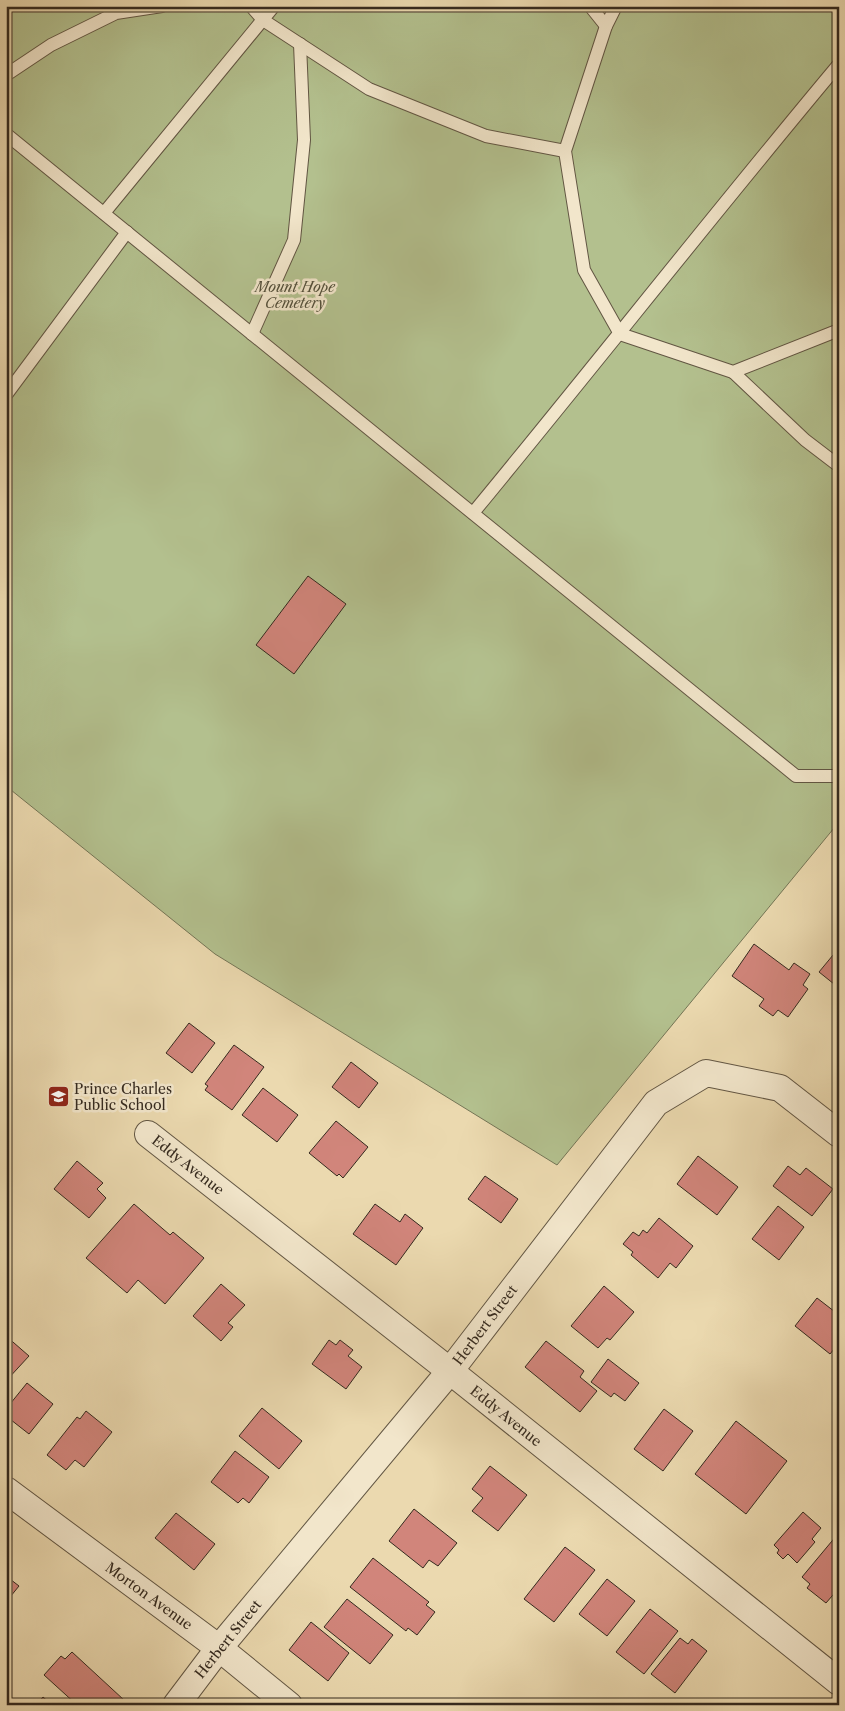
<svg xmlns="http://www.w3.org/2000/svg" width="845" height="1711" font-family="'Libre Caslon Text',serif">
<rect width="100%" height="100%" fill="#ebd9af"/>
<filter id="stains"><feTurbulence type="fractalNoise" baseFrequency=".004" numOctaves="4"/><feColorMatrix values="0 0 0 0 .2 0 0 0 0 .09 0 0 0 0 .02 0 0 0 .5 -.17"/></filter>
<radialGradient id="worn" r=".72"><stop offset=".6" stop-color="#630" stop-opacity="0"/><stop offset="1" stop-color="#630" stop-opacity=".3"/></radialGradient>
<path fill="#b3c08e" stroke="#747556" d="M6,6H839V822L557,1165L215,954L6,786Z"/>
<g fill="#d1857b" stroke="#352a1f">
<path d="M308,576L346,604L294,674L256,645Z"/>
<path d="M754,944L789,970L794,963L810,974L803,985L808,989L788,1017L778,1010L773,1016L759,1006L764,999L732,976Z"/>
<path d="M838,949H839V988L819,972Z"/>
<path d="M189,1023L215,1043L192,1073L166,1053Z"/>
<path d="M234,1045L264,1067L232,1110L205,1090L208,1086L205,1084Z"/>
<path d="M351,1062L378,1083L359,1108L332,1087Z"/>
<path d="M263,1088L298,1115L277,1142L242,1115Z"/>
<path d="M336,1121L368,1147L343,1178L339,1174L337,1176L309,1153Z"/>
<path d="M698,1156L738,1187L717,1215L677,1184Z"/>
<path d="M77,1161L103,1183L97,1189L106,1198L89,1218L54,1189Z"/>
<path d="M788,1166L800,1175L806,1168L833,1189L812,1216L773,1186Z"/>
<path d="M485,1176L518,1199L501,1223L468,1199Z"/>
<path d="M134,1204L170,1235L173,1232L204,1258L165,1304L138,1280L127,1293L86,1258Z"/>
<path d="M375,1204L400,1222L405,1214L423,1228L396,1265L353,1234Z"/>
<path d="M778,1206L804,1227L779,1260L752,1239Z"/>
<path d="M659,1218L693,1246L676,1268L670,1263L658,1278L631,1255L633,1252L623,1244L633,1232L639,1236L643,1230L647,1233Z"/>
<path d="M221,1284L245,1305L228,1323L233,1327L221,1341L193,1316Z"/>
<path d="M604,1286L634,1312L610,1340L607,1338L598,1348L571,1326Z"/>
<path d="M817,1298L839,1315V1343L830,1354L795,1326Z"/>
<path d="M6,1336L29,1356L6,1381Z"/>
<path d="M329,1340L336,1345L340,1340L353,1350L348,1356L362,1367L346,1389L312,1364Z"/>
<path d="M546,1341L584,1371L580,1377L597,1391L580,1412L525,1367Z"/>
<path d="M608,1359L639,1383L625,1401L614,1393L611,1397L591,1382Z"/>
<path d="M27,1383L53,1404L29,1434L6,1416V1409Z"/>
<path d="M262,1408L302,1441L279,1469L239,1436Z"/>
<path d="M664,1409L693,1431L663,1471L634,1449Z"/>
<path d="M86,1411L112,1432L84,1467L75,1460L66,1470L47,1455L77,1417L80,1419Z"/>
<path d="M736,1421L787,1461L746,1514L695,1474Z"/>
<path d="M235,1451L269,1477L249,1503L243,1498L238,1503L211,1482Z"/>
<path d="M490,1466L527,1495L498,1531L472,1511L483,1498L472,1489Z"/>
<path d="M414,1509L457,1543L438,1566L429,1560L423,1568L389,1541Z"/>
<path d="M803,1512L821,1528L812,1539L815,1542L797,1563L788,1554L783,1559L777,1553L779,1550L774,1545Z"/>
<path d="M176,1513L215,1544L194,1570L155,1538Z"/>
<path d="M837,1535L839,1536V1588L826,1603L807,1588L810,1584L802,1577Z"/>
<path d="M565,1547L595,1570L554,1622L524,1599Z"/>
<path d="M373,1558L429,1602L426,1605L435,1612L417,1635L408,1628L406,1631L350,1587Z"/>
<path d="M6,1576L19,1586L6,1602Z"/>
<path d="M607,1579L635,1601L607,1636L579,1614Z"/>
<path d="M347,1599L393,1635L370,1664L324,1627Z"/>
<path d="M650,1609L678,1631L644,1674L616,1652Z"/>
<path d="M311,1622L349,1653L328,1681L289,1650Z"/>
<path d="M680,1638L688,1644L692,1639L707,1651L675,1693L651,1674Z"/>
<path d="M72,1652L124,1700L120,1705H77L44,1675L61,1656L65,1659Z"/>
<path d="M43,1697L52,1705H36Z"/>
</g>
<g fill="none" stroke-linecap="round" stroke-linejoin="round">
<defs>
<g id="lane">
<path d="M251,6L263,20L369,89L486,136L565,151"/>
<path d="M590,6L606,26"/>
<path d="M616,6L606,26L565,151L584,270L620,334L733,372L839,330"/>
<path d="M6,75L51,45L116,13L162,6"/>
<path d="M6,134L796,776H837L839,774"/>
<path d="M104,213L274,6"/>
<path d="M252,334L294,240L304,140L300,44"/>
<path d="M733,372L805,440L839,466"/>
<path d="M6,395L127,232"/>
<path d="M473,513C596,364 715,212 839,64"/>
</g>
<g id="street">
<path d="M148,1134L450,1371L839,1682"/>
<path d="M6,1490L219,1648L289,1705"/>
<path d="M176,1705L219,1648L450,1371L656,1103L706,1073L780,1088L839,1134"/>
</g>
</defs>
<use href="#lane" stroke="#625643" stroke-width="14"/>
<use href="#street" stroke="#625643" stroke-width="28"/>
<use href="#lane" stroke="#f2e6cb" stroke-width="12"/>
<use href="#street" stroke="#f2e6cb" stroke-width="26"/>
</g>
<defs>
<symbol id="school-square" viewBox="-11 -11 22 22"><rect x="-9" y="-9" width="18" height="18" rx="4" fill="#8f2418" stroke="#f2e6cb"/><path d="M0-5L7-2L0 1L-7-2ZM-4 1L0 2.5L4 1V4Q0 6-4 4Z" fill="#fff"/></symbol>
</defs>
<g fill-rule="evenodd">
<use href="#school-square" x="46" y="1084" width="25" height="25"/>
</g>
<g text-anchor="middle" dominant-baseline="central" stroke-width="5" stroke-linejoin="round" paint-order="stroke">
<g font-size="14" font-style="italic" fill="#54503b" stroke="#f2e6cb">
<text x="295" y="287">Mount Hope<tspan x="295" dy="16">Cemetery</tspan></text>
</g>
<g font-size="14" fill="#352a1f" stroke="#f2e6cb" text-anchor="start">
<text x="74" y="1089">Prince Charles<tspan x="74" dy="16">Public School</tspan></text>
</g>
<g font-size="14" fill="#352a1f" stroke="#f2e6cb">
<text transform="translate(188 1165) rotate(38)">Eddy Avenue</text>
<text transform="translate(485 1325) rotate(-53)">Herbert Street</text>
<text transform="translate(506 1416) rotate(39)">Eddy Avenue</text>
<text transform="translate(149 1596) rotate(36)">Morton Avenue</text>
<text transform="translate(228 1639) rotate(-51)">Herbert Street</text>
</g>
</g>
<rect width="845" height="1711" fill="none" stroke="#ebd9af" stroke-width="25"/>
<rect x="8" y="8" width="830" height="1696" fill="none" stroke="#352a1f" stroke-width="2.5"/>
<rect x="12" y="12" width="820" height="1686" fill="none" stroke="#352a1f"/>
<rect width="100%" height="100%" filter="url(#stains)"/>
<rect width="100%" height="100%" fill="url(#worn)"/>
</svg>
